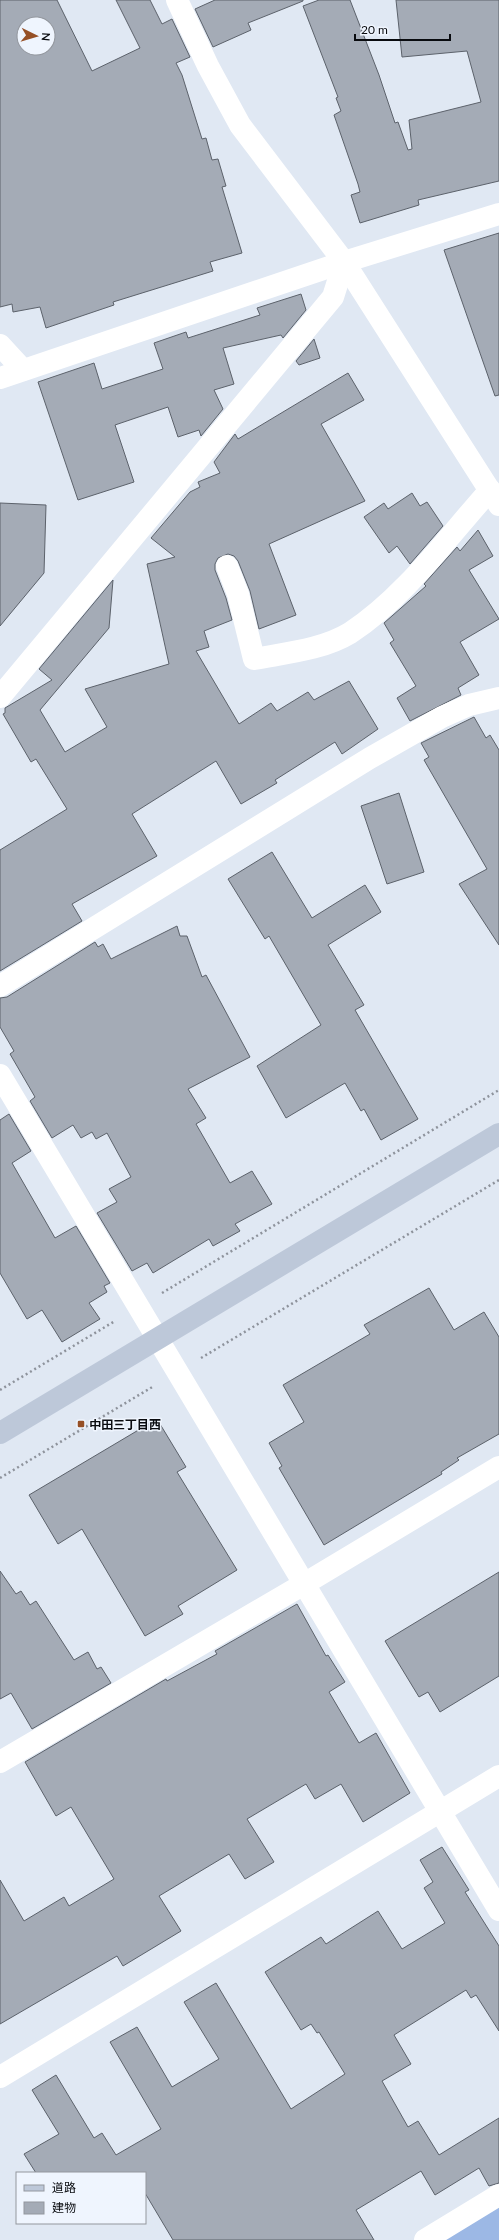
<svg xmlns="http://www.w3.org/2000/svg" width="499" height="2240" font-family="Lato,'Noto Sans JP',sans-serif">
<rect width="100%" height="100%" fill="#e0e8f3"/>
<path fill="#9cb8e5" d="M499,2206V2240H443Z"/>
<g fill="#a4abb6" stroke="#5c626b" fill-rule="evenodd">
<path d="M0,0H57L92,71L140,48L116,0H150L162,24L172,19L190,57L176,63L182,75L202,139L206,138L212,160L218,159L226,186L222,187L242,253L210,262L213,271L113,302L114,305L46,328L40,307L13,312L12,304L0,307ZM24,24H48V48H24Z"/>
<path d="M215,0H303V1L248,23L251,30L213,47L195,9Z"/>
<path d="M319,0H350L379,75L395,123L398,122L408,150L412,149L409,120L481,102L467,51L402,57L396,0H499V181L418,200L419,205L360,223L351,195L360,192L358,184L334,115L341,111L336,98L338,97L303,6Z"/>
<path d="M499,233V395L495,396L444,250Z"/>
<path d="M301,294L306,310L283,338L281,335L223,348L234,384L214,390L223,409L201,436L199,430L178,437L168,407L115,425L134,482L78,500L38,382L94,363L102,389L163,369L154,343L186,332L188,338L260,315L257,308Z"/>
<path d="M314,339L320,358L299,365L296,361Z"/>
<path d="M348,373L364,400L321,424L365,501L269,544L296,615L259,629L250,591L238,561L234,556L228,554L218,558L215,564V570L226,598L232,620L204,631L209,647L196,651L239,724L271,703L277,711L308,692L314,700L349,681L378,729L342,754L335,742L275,780L277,783L241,804L216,761L132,814L157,856L72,904L82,921L0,971V850L67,809L36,759L31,762L3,714L5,713V708L52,680L39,669L113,580L109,628L40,710L65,752L107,727L85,689L169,664L147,564L175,557L151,538L190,492L200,487L198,482L220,473L214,462L235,434L238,439Z"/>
<path d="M412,493L420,506L427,502L443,526L410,564L397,546L389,553L364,517L384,503L388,509Z"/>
<path d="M0,503L46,505L44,573L0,626Z"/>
<path d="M478,530L493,556L469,570L499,619L460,642L479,675L458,688L461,695L410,721L397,698L416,686L390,643L394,640L384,623L426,586L424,584L457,547L460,551Z"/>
<path d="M474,717L486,738L490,735L499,750V945L459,884L487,869L424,760L429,757L421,743Z"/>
<path d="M399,793L424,872L387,884L361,806Z"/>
<path d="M272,852L312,918L365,885L381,912L328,945L364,1005L355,1010L418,1119L381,1140L364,1109L361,1111L345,1083L286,1118L257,1066L321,1025L269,936L265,939L228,879Z"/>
<path d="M177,926L180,936H187L202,977L206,975L250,1057L188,1089L206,1118L196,1124L230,1183L252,1171L272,1204L235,1224L240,1231L213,1246L209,1239L153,1273L147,1263L132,1271L97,1213L117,1202L109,1189L131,1177L107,1133L96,1139L92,1132L81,1138L73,1125L52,1138L30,1101L35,1097L10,1054L14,1051L0,1027V998L7,997L95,942L98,947L103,944L111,959Z"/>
<path d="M9,1114L31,1151L12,1163L55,1238L76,1226L110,1283L104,1286L107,1292L89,1303L100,1319L62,1342L42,1310L27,1319L0,1273V1120Z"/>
<path d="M429,1288L454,1330L484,1312L499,1337V1434L457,1458L459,1460L441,1472L442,1474L324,1545L279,1468L282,1466L269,1443L304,1422L283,1385L370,1334L364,1325Z"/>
<path d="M157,1419L186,1467L177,1472L237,1570L178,1606L183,1614L145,1636L82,1529L58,1544L29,1495Z"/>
<path d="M0,1571L16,1594L21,1591L30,1605L36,1601L74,1660L88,1652L97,1669L101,1667L111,1683L32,1729L11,1693L0,1699Z"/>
<path d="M499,1572V1676L440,1712L428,1692L419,1697L385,1641Z"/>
<path d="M297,1604L326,1656L328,1655L345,1682L329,1692L359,1743L376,1733L410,1793L363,1822L341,1784L315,1799L306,1784L247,1819L274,1862L245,1879L229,1854L159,1896L181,1931L123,1966L117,1956L0,2024V1880L24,1921L64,1897L69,1906L114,1879L71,1807L56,1816L25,1762L166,1679L167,1681L217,1654L215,1651Z"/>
<path d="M442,1847L469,1890L465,1892L499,1946V2031L476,1995L471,1998L466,1990L394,2035L411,2064L382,2081L408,2127L418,2121L439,2155L499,2118V2183L489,2186L479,2168L435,2195L421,2171L356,2210L374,2240H173L145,2193V2173H36L24,2154L59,2134L32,2090L56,2075L94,2138L102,2133L116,2155L161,2129L110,2042L137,2027L172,2087L219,2059L184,2002L216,1983L291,2109L345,2074L319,2032L317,2033L311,2024L301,2030L265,1972L321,1937L326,1944L378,1911L402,1949L445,1923L424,1888L433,1882L420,1860Z"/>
</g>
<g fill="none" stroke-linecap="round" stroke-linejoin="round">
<g stroke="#8e939c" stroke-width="2.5" stroke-dasharray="2 3" stroke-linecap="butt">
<path d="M162,1293L499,1090"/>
<path d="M201,1358L499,1180"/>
<path d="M0,1390L115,1321"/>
<path d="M0,1478L154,1386"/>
</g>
<g stroke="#fff" stroke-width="22">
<path d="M177,0L208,66L240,125L344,262L499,505"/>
<path d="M0,345L23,370"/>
<path d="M0,378L344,262L499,214"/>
<path d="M227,566L238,594L254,659C285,653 322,650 350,633C405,597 446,539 490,490"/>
<path d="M0,697L333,297L344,262"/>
<path d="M0,986L370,758L442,717L469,705L499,698"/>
<path d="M0,1075L499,1910"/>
<path d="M0,1762L304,1584L499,1467"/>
<path d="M0,2077L499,1776"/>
<path d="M425,2240L499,2195"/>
</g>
<path stroke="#bdc8d9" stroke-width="22" d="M0,1433L499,1134"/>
</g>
<rect fill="#965026" stroke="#eff5fe" stroke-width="1.5" x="77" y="1420" width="8" height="8" rx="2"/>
<g text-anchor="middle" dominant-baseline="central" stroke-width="3" stroke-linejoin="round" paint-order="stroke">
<g font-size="12" font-weight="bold" fill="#090b0f" stroke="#eff5fe" text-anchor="start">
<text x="89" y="1424">中田三丁目西</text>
</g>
</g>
<rect x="16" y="2172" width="130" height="52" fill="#eff5fe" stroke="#93979e"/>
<rect x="24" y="2185" width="20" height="6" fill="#bdc8d9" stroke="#93979e"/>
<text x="52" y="2192" font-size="12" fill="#090b0f">道路</text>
<rect x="24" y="2202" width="20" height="12" fill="#a4abb6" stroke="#93979e"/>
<text x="52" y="2212" font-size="12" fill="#090b0f">建物</text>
<g transform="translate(36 36) rotate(95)"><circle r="19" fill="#eff5fe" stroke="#93979e"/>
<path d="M0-3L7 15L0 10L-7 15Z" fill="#965026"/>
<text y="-6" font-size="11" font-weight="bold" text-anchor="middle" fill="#090b0f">N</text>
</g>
<path d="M355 34v6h95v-6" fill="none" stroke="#090b0f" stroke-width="2"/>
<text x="361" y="34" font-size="12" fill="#090b0f" stroke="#eff5fe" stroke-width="3" paint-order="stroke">20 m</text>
</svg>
